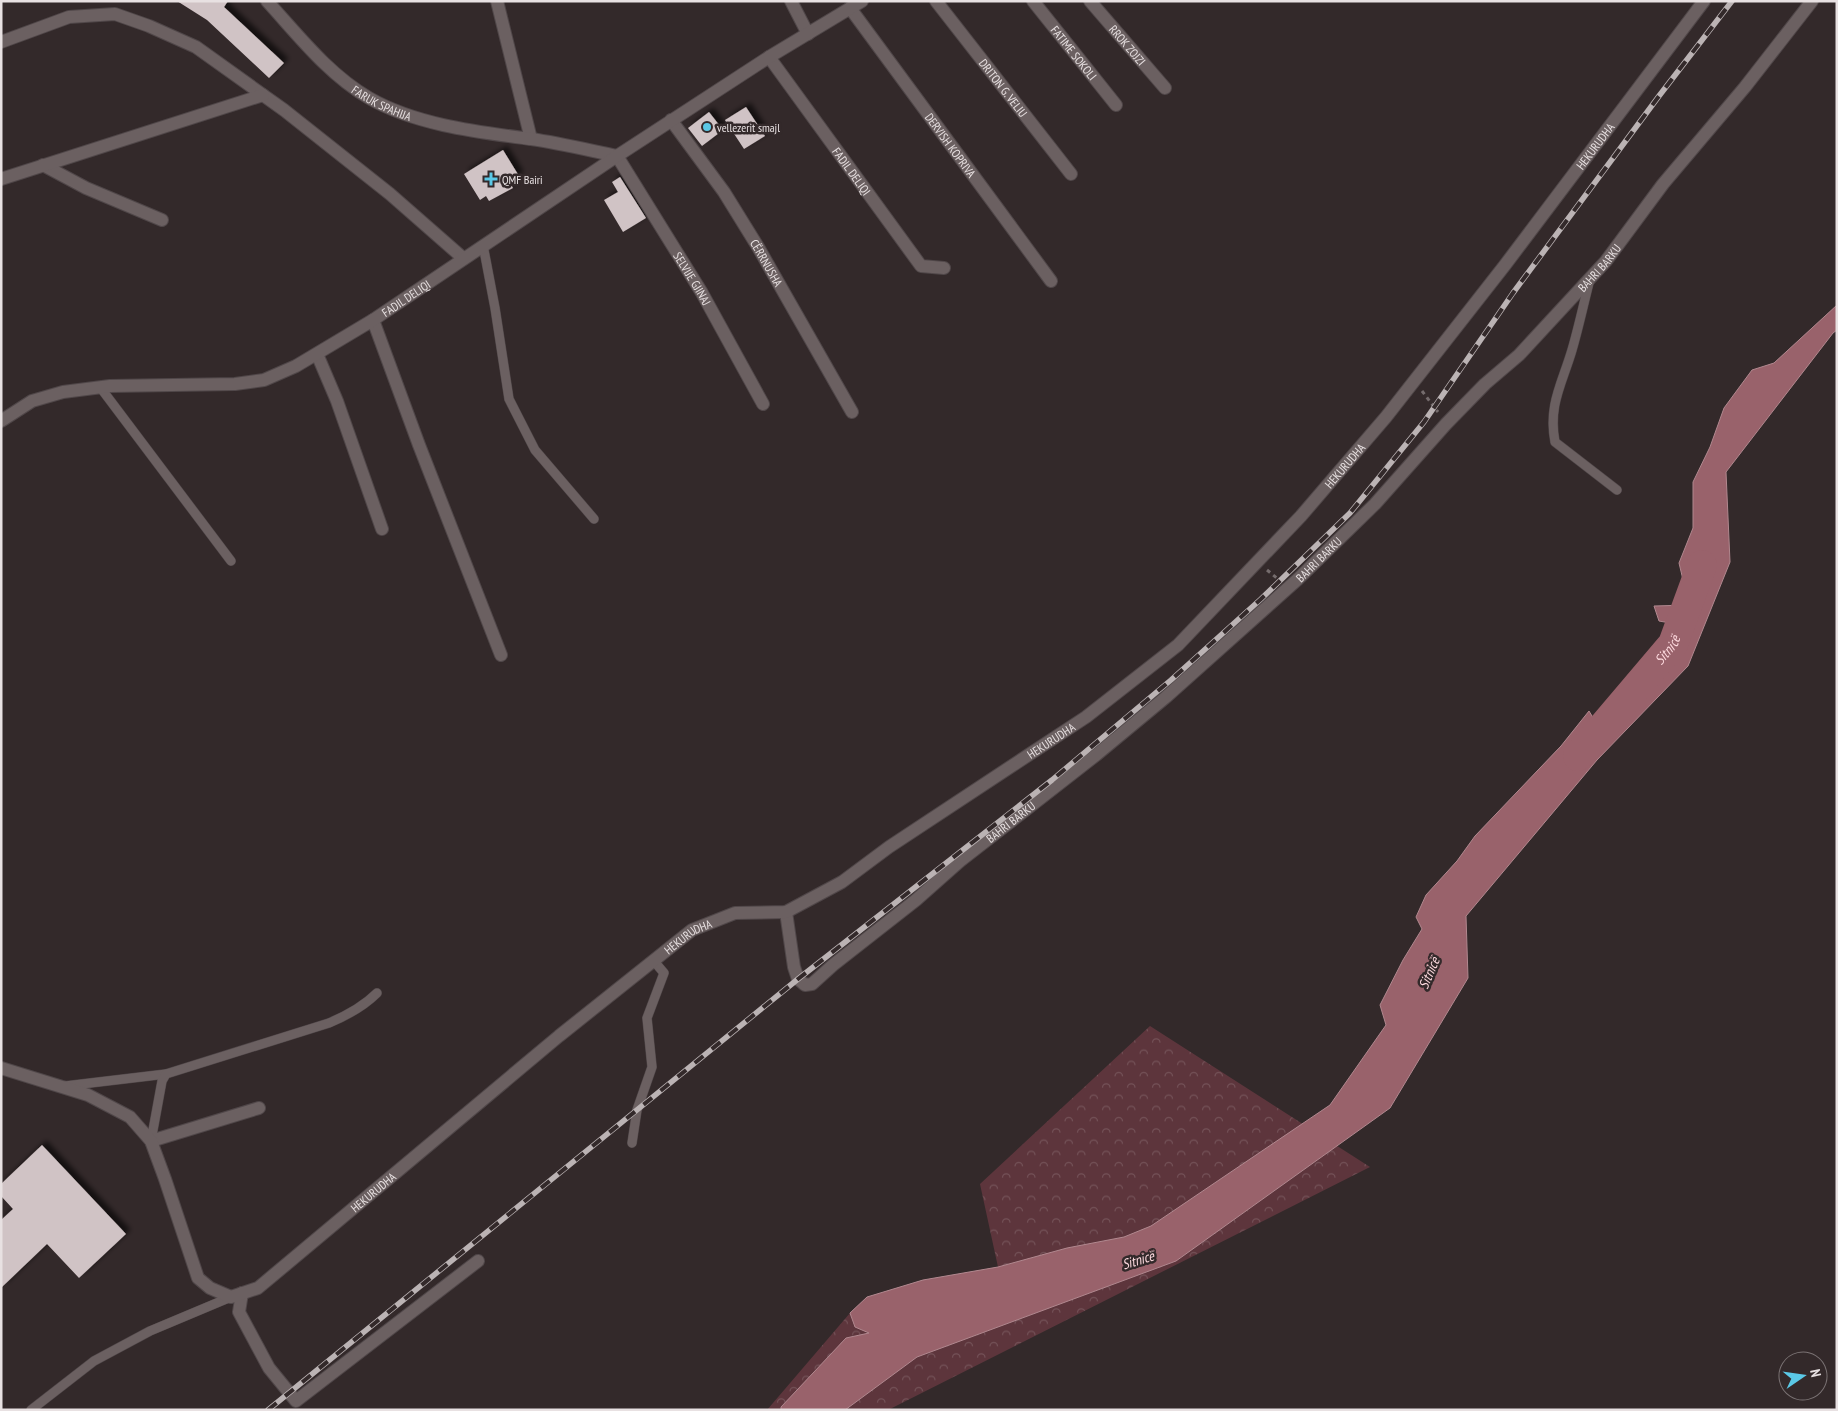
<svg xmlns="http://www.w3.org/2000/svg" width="1838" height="1411" font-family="'PT Sans Narrow',sans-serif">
<defs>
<pattern id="forest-crowns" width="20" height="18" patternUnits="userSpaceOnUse" patternTransform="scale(1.25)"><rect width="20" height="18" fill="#5d353c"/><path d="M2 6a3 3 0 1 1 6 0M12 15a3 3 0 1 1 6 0" fill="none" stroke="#745258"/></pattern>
<filter id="shadow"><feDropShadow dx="4.5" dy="-4.5" stdDeviation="2.5" flood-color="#0009"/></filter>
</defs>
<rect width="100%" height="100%" fill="#33292a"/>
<path fill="url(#forest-crowns)" d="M1150,1026L1370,1167L888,1410H767L850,1313L867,1297L923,1280L998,1267L980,1184Z"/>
<path fill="#99626b" stroke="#b1888f" d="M1837,305V330L1833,333L1726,472L1730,562L1688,666L1597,760L1466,916L1468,978L1390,1108L1176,1261L917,1357L845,1410H781V1407L846,1338L869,1333L855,1327L850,1313L867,1297L923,1280L998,1267L1067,1248L1124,1237L1151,1226L1330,1105L1386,1025L1380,1005L1403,960L1422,929L1416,917L1426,895L1457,861L1475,836L1561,746L1589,711L1598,726L1621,721L1640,691L1629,674L1659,654L1670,623L1659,621L1654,606L1689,605L1679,563L1693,528V482L1710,447L1724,408L1752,370L1774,363Z"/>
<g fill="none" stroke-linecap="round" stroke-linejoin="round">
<path stroke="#99626b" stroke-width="30" id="s1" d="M1578,756L1673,644L1702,565"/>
</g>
<g fill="#d0c3c5" filter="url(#shadow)">
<path d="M177,1H228L224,7L284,63L269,78L207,20Z"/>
<path d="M746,107L765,136L744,149L725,120Z"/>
<path d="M709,112L723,130L702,146L688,128Z"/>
<path d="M503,150L519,176L510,183L513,188L489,201L486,196L480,200L464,174Z"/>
<path d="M620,177L646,218L623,232L604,200L618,192L612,182Z"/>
<path d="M42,1145L126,1234L79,1278L47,1244L1,1288V1220L13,1209L1,1196V1184Z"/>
</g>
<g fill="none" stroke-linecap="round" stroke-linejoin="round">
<defs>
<g id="service">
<path d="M483,245L495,308L509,399L535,450L594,519"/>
<path d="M1590,279C1584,302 1579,326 1572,350C1562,384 1548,405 1555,442L1617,490"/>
<path d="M100,387L231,561"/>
<path d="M65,1086L166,1074"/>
<path d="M151,1141L162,1081L166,1074L329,1023C348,1015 363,1007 377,993"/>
<path d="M632,1143L637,1110L652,1067L647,1018L664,973L653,960"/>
<path d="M31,1410L94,1361L150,1331L231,1297"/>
</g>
<g id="minor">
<path d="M497,1L531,139"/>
<path d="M791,1L808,34"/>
<path id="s2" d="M936,1L1071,174"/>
<path id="s3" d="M1033,1L1116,105"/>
<path id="s4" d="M1090,1L1165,88"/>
<path id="s5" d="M850,8L1051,281"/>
<path d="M1,42L69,17L115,14L149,26L196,47L284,110L390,194L463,258"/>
<path id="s6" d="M769,57L921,266L944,268"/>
<path id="s7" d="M671,120L724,192L758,247L852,412"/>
<path id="s8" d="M617,156L702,293L763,404"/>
<path d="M43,165L86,188L162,220"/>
<path d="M1,179L263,95"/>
<path d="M373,320L419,445L501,655"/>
<path d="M317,354L337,401L382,529"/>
<path id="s9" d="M786,912L794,967L798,979L805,985L812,984L833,965L916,900L960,861L1096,755L1166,697L1298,579L1375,504L1446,424L1485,384L1519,355L1606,261L1663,184L1745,87L1812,1"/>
<path d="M151,1141L259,1108"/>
<path d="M242,1293L239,1312L269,1368L296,1401L478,1261"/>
</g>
<g id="tertiary">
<path id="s10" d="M267,1C298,35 328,74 369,98C416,125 478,132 531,139C559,143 588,150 617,156"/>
<path id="s11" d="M1,421L32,401L63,392L110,386L235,384L264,380L296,366L373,320L617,156L769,57L862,1"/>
</g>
<g id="secondary">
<path id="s12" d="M1,1068L88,1095L130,1117L151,1141L165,1179L198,1278L210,1288L231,1297L258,1288L559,1036L692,930L735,913L786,912L842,882L889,847L1086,717L1178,645L1301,516L1386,417L1505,265L1704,1"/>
</g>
</defs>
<use href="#service" stroke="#504749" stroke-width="10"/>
<use href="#minor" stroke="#504749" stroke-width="14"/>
<use href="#tertiary" stroke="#504749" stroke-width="14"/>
<use href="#secondary" stroke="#504749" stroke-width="14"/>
<g stroke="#756c6d" stroke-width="3" stroke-dasharray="4 4" stroke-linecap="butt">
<path d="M1422,391L1438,412"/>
<path d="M1267,570L1278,579"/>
</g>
<use href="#service" stroke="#6b6061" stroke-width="9"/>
<use href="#minor" stroke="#6b6061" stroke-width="12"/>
<use href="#tertiary" stroke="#6b6061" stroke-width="12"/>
<use href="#secondary" stroke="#6b6061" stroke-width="12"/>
<defs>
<path id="rail" d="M268,1410L798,979L1052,780L1171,680L1261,599L1350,513L1424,422L1513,293L1659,96L1732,1"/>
</defs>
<use href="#rail" stroke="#bbb3b4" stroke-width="5.5"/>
<use href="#rail" stroke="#33292a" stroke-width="4" stroke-dasharray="11" stroke-linecap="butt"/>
</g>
<g fill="#5bc8e6" stroke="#33292a" stroke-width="2">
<circle cx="707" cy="127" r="5"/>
<path d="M488.5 171.5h5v5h5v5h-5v5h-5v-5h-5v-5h5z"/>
</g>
<g text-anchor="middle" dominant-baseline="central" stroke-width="5" stroke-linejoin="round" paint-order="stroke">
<g font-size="12" fill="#e8e1e2" stroke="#33292a">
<text stroke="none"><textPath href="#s4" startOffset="58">RROK ZOJZI</textPath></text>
<text stroke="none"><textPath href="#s3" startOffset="66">FATIME SOKOLI</textPath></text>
<text stroke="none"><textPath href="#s2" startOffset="110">DRITON G. VELIU</textPath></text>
<text stroke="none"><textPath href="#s10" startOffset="155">FARUK SPAHIJA</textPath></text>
<text stroke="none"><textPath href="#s5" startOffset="170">DERVISH KOPRIVA</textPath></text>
<text stroke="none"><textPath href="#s12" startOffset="2168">HEKURUDHA</textPath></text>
<text stroke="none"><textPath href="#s6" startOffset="141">FADIL DELIQI</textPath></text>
<text stroke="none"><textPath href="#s7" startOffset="172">CËRRNUSHA</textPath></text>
<text stroke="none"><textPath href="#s9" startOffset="1151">BAHRI BARKU</textPath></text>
<text stroke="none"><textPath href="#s8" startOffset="144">SELVIJE GJINAJ</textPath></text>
<text stroke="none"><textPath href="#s11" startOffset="435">FADIL DELIQI</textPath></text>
<text stroke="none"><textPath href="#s12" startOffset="1762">HEKURUDHA</textPath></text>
<text stroke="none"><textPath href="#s9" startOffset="746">BAHRI BARKU</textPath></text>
<text stroke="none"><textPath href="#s12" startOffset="1358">HEKURUDHA</textPath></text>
<text stroke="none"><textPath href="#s9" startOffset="341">BAHRI BARKU</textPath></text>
<text stroke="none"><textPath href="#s12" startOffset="938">HEKURUDHA</textPath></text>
<text stroke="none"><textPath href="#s12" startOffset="532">HEKURUDHA</textPath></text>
</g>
<g font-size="12" fill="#e8e1e2" stroke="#33292a" text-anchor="start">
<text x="717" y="127">vellezerit smajl</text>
<text x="502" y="179">QMF Bairi</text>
</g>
<g font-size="14" font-style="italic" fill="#fedadf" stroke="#33292a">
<text stroke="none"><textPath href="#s1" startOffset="139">Sitnicë</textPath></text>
<text transform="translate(1429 973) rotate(-67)">Sitnicë</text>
<text transform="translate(1138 1260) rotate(-17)">Sitnicë</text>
</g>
</g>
<rect width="1838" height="1411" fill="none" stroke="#e8e1e2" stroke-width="5"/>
<g transform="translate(1803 1376) rotate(77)"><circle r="24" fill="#33292a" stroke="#7b7374"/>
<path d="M0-4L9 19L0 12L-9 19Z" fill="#5bc8e6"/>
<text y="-8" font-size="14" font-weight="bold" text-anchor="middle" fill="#e8e1e2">N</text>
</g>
</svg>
